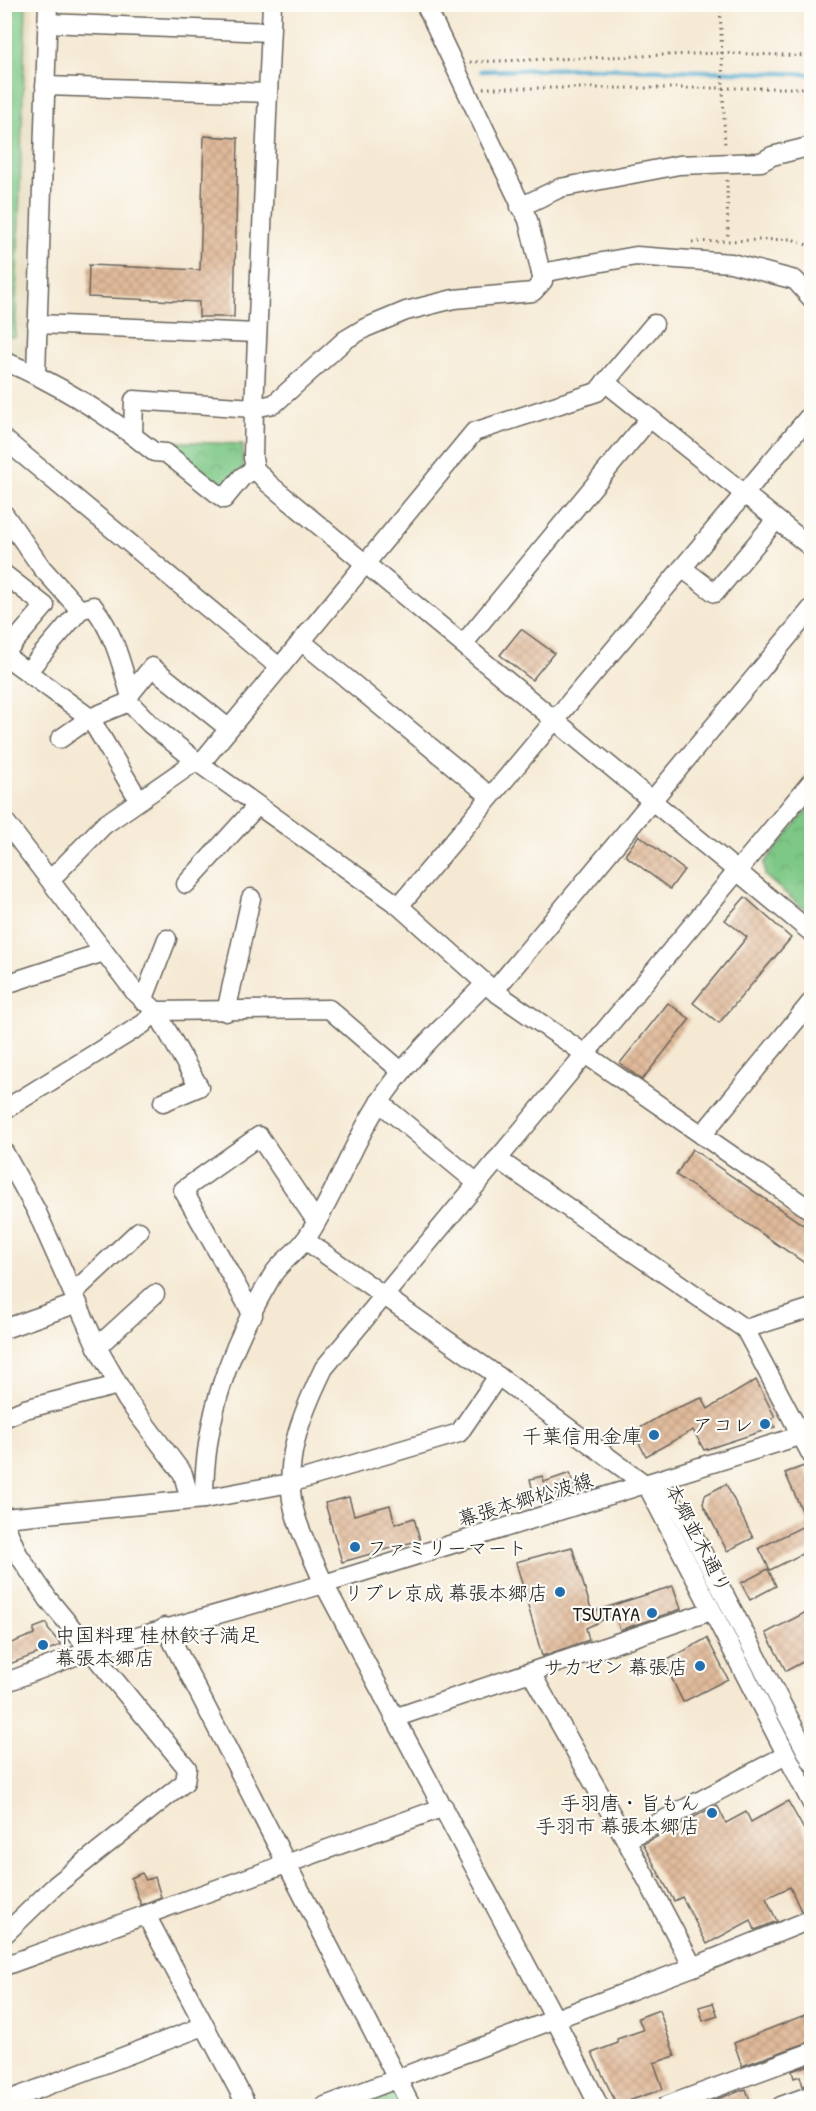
<svg xmlns="http://www.w3.org/2000/svg" width="816" height="2111" font-family="'Patrick Hand','Klee One',sans-serif">
<defs>
<pattern id="park-crowns" width="20" height="18" patternUnits="userSpaceOnUse" patternTransform="scale(1.5)"><rect width="20" height="18" fill="#7dc886"/><path d="M2 6a3 3 0 1 1 6 0M12 15a3 3 0 1 1 6 0" fill="none" stroke="#6bab73"/></pattern>
<pattern id="building-cross-hatch" width="8" height="8" patternUnits="userSpaceOnUse" patternTransform="scale(1.5)"><rect width="8" height="8" fill="#e0ba9a"/><path d="M0 0l8 8M0 8l8-8" fill="none" stroke="#c09f84"/></pattern>
</defs>
<rect width="100%" height="100%" fill="#fdfcf7"/>
<filter id="ink" filterUnits="userSpaceOnUse"><feTurbulence type="fractalNoise" baseFrequency=".0167" numOctaves="2"/><feDisplacementMap in="SourceGraphic" scale="12" xChannelSelector="R" yChannelSelector="G"/><feConvolveMatrix kernelMatrix="1 2 1 2 8 2 1 2 1" color-interpolation-filters="sRGB"/></filter>
<filter id="wash" filterUnits="userSpaceOnUse"><feTurbulence type="fractalNoise" baseFrequency=".008" numOctaves="4" result="noise"/><feDisplacementMap in="SourceGraphic" scale="24" xChannelSelector="R" yChannelSelector="G"/><feGaussianBlur stdDeviation="1.35" result="paint"/><feColorMatrix in="noise" values="0 0 0 0 0 0 0 0 0 0 0 0 0 0 0 0 0 1.4 0 .05"/><feComposite in="paint" operator="in"/></filter>
<g filter="url(#wash)">
<rect width="100%" height="100%" fill="#f5e9d3"/>
<path fill="#e5daba" d="M4,5H33L29,85L38,95L29,361L5,351Z"/>
<path fill="#7dc886" stroke="#4c7251" stroke-width="1.5" d="M5,4L26,5L15,337H4Z"/>
<g fill="url(#park-crowns)" stroke="#4c7251" stroke-width="1.5">
<path d="M157,441L243,444V468L225,489L217,488Z"/>
<path d="M811,805V915L765,876L764,863Z"/>
<path d="M387,2090L398,2093L404,2106H342Z"/>
</g>
<g fill="none" stroke-linecap="round" stroke-linejoin="round">
<path stroke="#50abce" stroke-width="4.5" d="M481,71L590,68L812,74"/>
</g>
<g id="blocks">
<g fill="url(#building-cross-hatch)">
<path d="M204,136L238,138L234,317H199V302L88,297L89,265L200,270Z"/>
<path d="M521,629L554,653L532,680L500,655Z"/>
<path d="M639,835L684,870L670,889L625,855Z"/>
<path d="M745,897L791,938L719,1023L693,1003L747,937L725,920Z"/>
<path d="M668,1003L690,1019L642,1080L620,1063Z"/>
<path d="M692,1149L812,1231V1268L676,1175Z"/>
<path d="M756,1380L775,1417L771,1420L775,1427L704,1450L693,1430L646,1456L633,1432L669,1411L702,1398L708,1409Z"/>
<path d="M804,1466L808,1477L812,1476V1549L770,1570L759,1548L808,1524L785,1473Z"/>
<path d="M570,1473L575,1489L535,1500L530,1479L543,1476L544,1482Z"/>
<path d="M726,1484L753,1538L727,1551L703,1504L705,1495Z"/>
<path d="M349,1497L354,1515L390,1505L395,1524L414,1518L420,1540L342,1562L325,1503Z"/>
<path d="M572,1547L592,1612L673,1586L681,1609L620,1630L615,1614L586,1628L589,1640L542,1656L516,1562Z"/>
<path d="M768,1569L776,1586L750,1600L741,1583Z"/>
<path d="M812,1609V1657L786,1671L766,1633Z"/>
<path d="M47,1623L48,1629L61,1645L4,1666V1646L34,1634V1628Z"/>
<path d="M707,1638L728,1679L683,1702L664,1662Z"/>
<path d="M788,1801L812,1844V1908L801,1911L790,1887L766,1898L777,1921L755,1930L751,1920L707,1944L682,1897L674,1901L643,1844L717,1805L726,1823L746,1812L751,1822Z"/>
<path d="M142,1873L146,1880L155,1877L161,1897L141,1905L131,1878Z"/>
<path d="M713,2003L718,2016L703,2021L699,2007Z"/>
<path d="M659,2010L675,2056L654,2063L663,2089L617,2105L592,2053L618,2043L617,2039L643,2030L638,2018Z"/>
<path d="M812,2012V2041L742,2066L734,2043Z"/>
<path d="M812,2064V2084L803,2086L800,2076L794,2078L792,2071Z"/>
<path d="M746,2089L750,2101L746,2102L747,2106H697Z"/>
</g>
</g>
</g>
<g filter="url(#ink)">
<use href="#blocks" fill-opacity="0" stroke="#68645c" stroke-width="1.5"/>
<g fill="none" stroke-linecap="round" stroke-linejoin="round">
<defs>
<g id="minor">
<path d="M272,4L254,408L253,458L255,469L269,484L812,933"/>
<path d="M47,23L270,32"/>
<path d="M45,86L268,93"/>
<path d="M520,207L560,188L679,165L761,162L772,156L812,146"/>
<path d="M541,273L636,256L731,263L795,280L812,299"/>
<path d="M37,324L257,333"/>
<path d="M4,361C58,383 109,416 154,452L166,453L224,499L242,477L255,469"/>
<path d="M36,374L48,4"/>
<path d="M605,382L812,548"/>
<path d="M133,435L134,400L254,408L274,404L345,340L365,328L406,311L454,299L533,292L543,281L528,220L425,4"/>
<path d="M4,439L279,667"/>
<path d="M4,514L42,568L80,610"/>
<path d="M682,568L715,593L776,520"/>
<path d="M4,574L45,606L4,654"/>
<path d="M301,641L490,796"/>
<path d="M464,643L650,418"/>
<path d="M4,655L90,718L129,702"/>
<path d="M27,672L80,610L93,606C114,633 121,662 130,694L129,702L150,724L200,764L399,906L494,991L812,1211"/>
<path d="M130,694L152,667L228,728"/>
<path d="M60,739L90,718L139,800"/>
<path d="M200,764L474,432L597,392L654,324"/>
<path d="M4,820L134,991L156,1011L329,1009L401,1071"/>
<path d="M51,879L104,825L196,761"/>
<path d="M186,884L256,807"/>
<path d="M399,906L812,413"/>
<path d="M4,981L6,984L104,952"/>
<path d="M494,991L812,608"/>
<path d="M143,1001L167,939"/>
<path d="M226,1012L251,898"/>
<path d="M379,1102L477,1183"/>
<path d="M4,1110L143,1024L156,1011L199,1087L163,1102"/>
<path d="M702,1135L812,1001"/>
<path d="M4,1152L36,1210L97,1347L127,1400L183,1474L190,1500"/>
<path d="M497,1159L745,1329L812,1456"/>
<path d="M305,1240L498,1376L680,1510L812,1762"/>
<path d="M74,1292L139,1231"/>
<path d="M253,1315L183,1190L259,1136L316,1221"/>
<path d="M4,1329L78,1303"/>
<path d="M745,1329L812,1308"/>
<path d="M97,1347L155,1294"/>
<path d="M4,1418L25,1409L118,1385"/>
<path d="M649,1489L812,1804"/>
<path d="M204,1499C204,1416 230,1347 272,1276C280,1262 296,1253 306,1239C335,1196 351,1146 379,1103C408,1058 448,1022 485,984"/>
<path d="M4,1518L204,1499L290,1483L459,1433L498,1376"/>
<path d="M4,1522L18,1554L48,1599L187,1768L185,1782L56,1885L4,1935"/>
<path d="M165,1627L411,2106"/>
<path d="M531,1673L626,1840L693,1967"/>
<path d="M4,1683L91,1650L324,1584L812,1432"/>
<path d="M394,1718L711,1611"/>
<path d="M626,1840L786,1755"/>
<path d="M146,1915L247,2106"/>
<path d="M4,1966L444,1807"/>
<path d="M4,2102L204,2026"/>
<path d="M325,2106L693,1967L812,1919"/>
<path d="M599,2106L555,2019L324,1584C315,1563 304,1541 297,1520C279,1467 301,1415 324,1368L812,781"/>
<path d="M666,2106L812,2052"/>
<path d="M781,2106L812,2095"/>
</g>
</defs>
<use href="#minor" stroke="#68645c" stroke-width="21"/>
<g stroke="#68645c" stroke-width="3" stroke-dasharray="1.5 4.5" stroke-linecap="butt">
<path d="M720,4L725,147"/>
<path d="M470,62L721,53L812,56"/>
<path d="M483,88H812"/>
<path d="M727,180L728,240"/>
<path d="M692,242L792,239L812,247"/>
</g>
<use href="#minor" stroke="#fff" stroke-width="18"/>
</g>
</g>
<g fill="#1f6fb2" stroke="#fdfcf7" stroke-width="2">
<circle cx="765" cy="1424" r="6"/>
<circle cx="654" cy="1435" r="6"/>
<circle cx="355" cy="1547" r="6"/>
<circle cx="560" cy="1592" r="6"/>
<circle cx="652" cy="1613" r="6"/>
<circle cx="43" cy="1645" r="6"/>
<circle cx="700" cy="1666" r="6"/>
<circle cx="712" cy="1813" r="6"/>
</g>
<g text-anchor="middle" dominant-baseline="central" stroke-width="4.5" stroke-linejoin="round" paint-order="stroke">
<g font-size="20" fill="#1c1c1c" stroke="#fdfcf7" text-anchor="end">
<text x="753" y="1424">アコレ</text>
<text x="642" y="1435">千葉信用金庫</text>
<text x="367" y="1547" text-anchor="start">ファミリーマート</text>
<text x="548" y="1592">リブレ京成 幕張本郷店</text>
<text x="640" y="1613">TSUTAYA</text>
<text x="55" y="1634" text-anchor="start">中国料理 桂林餃子満足<tspan x="55" dy="23">幕張本郷店</tspan></text>
<text x="688" y="1666">サカゼン 幕張店</text>
<text x="700" y="1802">手羽唐・旨もん<tspan x="700" dy="23">手羽市 幕張本郷店</tspan></text>
</g>
<g font-size="20" fill="#1c1c1c" stroke="#fdfcf7">
<text transform="translate(525 1499) rotate(-17)">幕張本郷松波線</text>
<text transform="translate(699 1538) rotate(63)">本郷並木通り</text>
</g>
</g>
<rect width="816" height="2111" fill="none" stroke="#fdfcf7" stroke-width="24"/>
</svg>
